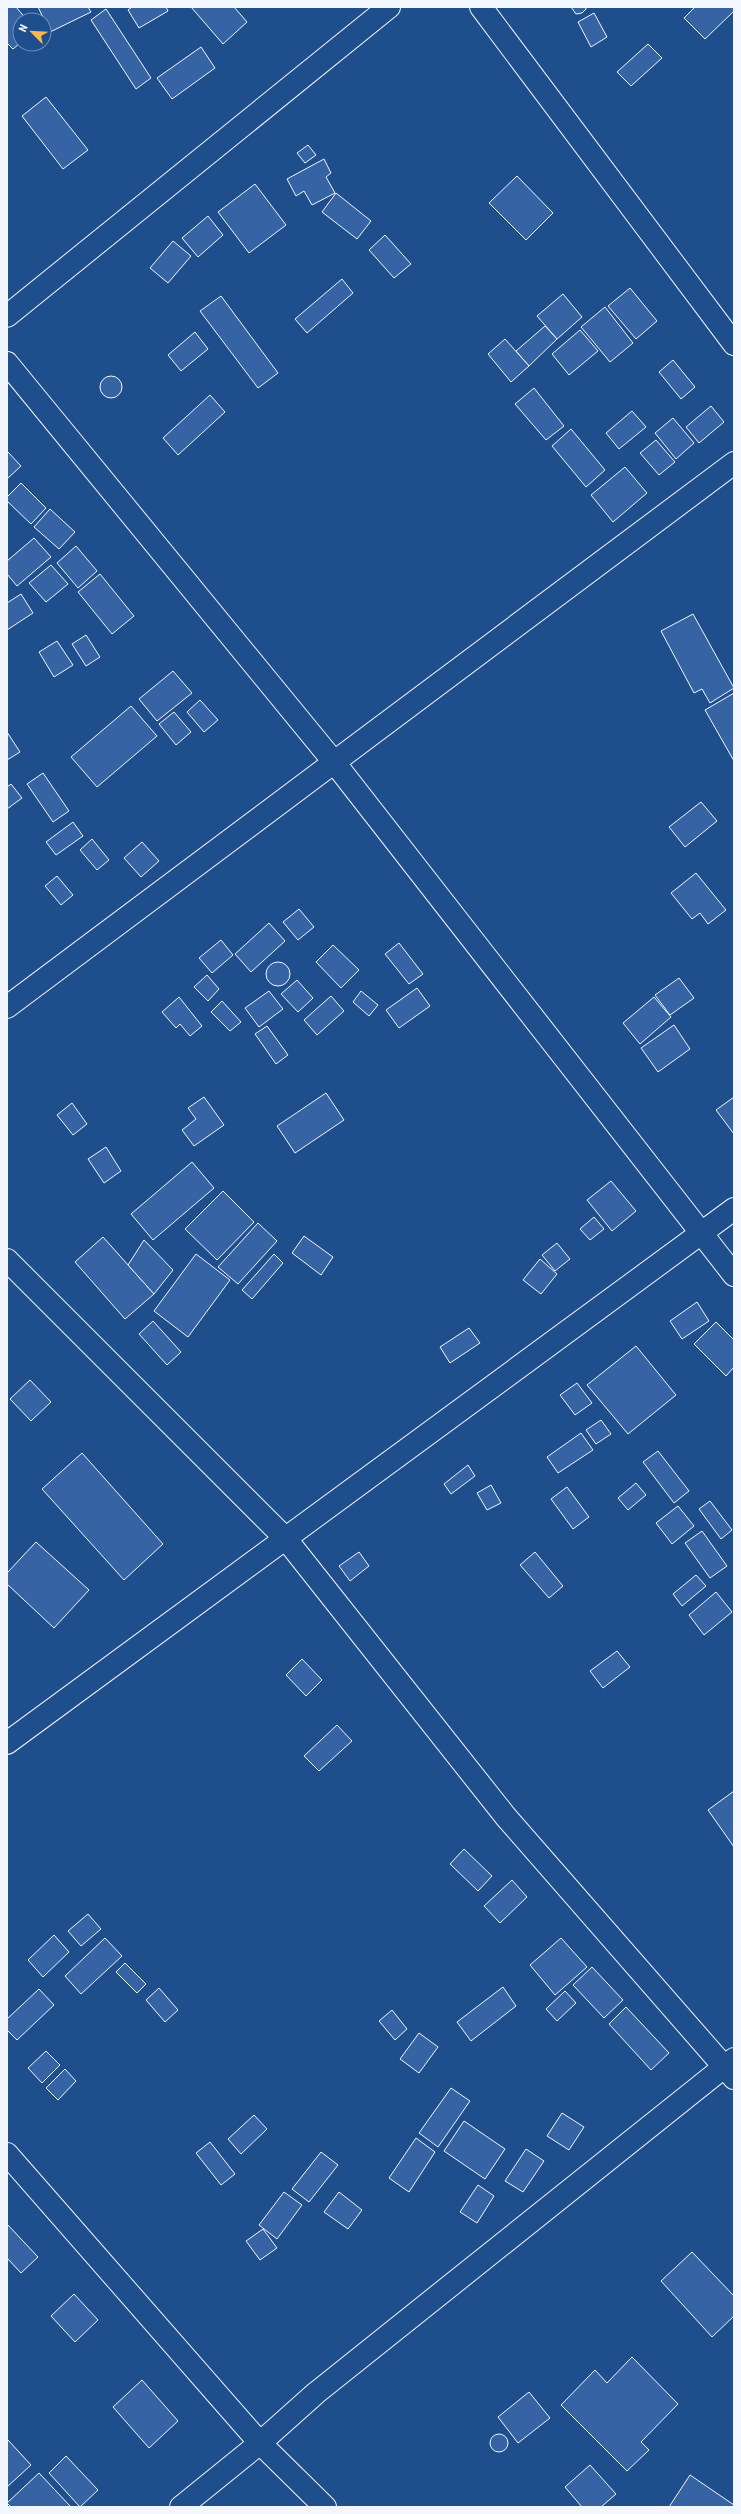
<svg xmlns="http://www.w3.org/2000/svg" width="741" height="2514" font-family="'Roboto Condensed',sans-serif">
<rect width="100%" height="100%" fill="#1f4e8c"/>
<g fill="#3563a3" stroke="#f2f6ff">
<path d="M7,7H16L27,20H20V43L13,49L7,43Z"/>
<path d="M38,7H88L91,12L50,32Z"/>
<path d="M132,7H166L168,11L139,28L128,10Z"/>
<path d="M191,7H234L247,22L223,44Z"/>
<path d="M571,7H586V9L582,13L576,14Z"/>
<path d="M695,7H734V11L705,39L684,18Z"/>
<path d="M106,9L151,78L136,89L91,20Z"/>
<path d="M594,13L607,37L591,47L578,22Z"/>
<path d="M648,44L662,58L631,86L617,72Z"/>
<path d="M201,47L215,68L172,99L157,78Z"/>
<path d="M46,97L88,150L63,169L22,116Z"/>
<path d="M308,145L316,155L305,163L297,153Z"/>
<path d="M324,159L331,173L326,177L335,193L312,205L304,191L296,196L287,179Z"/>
<path d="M517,176L553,213L526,240L489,203Z"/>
<path d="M255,184L286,225L249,253L218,212Z"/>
<path d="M336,193L371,221L357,239L322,212Z"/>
<path d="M208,216L223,235L198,257L182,238Z"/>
<path d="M385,235L411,264L394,278L369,250Z"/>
<path d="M173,241L191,256L168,283L150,268Z"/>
<path d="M342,279L353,293L307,333L295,319Z"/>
<path d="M630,288L657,321L636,339L608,306Z"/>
<path d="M563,294L582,317L557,339L537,316Z"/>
<path d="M221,296L278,373L258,388L200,311Z"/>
<path d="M605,307L633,343L610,362L581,327Z"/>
<path d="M545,326L557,339L529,366L516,351Z"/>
<path d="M580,330L598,351L569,375L552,354Z"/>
<path d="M195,332L208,349L181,371L168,355Z"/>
<path d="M505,339L529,366L511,382L488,354Z"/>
<path d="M673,360L695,387L681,399L659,372Z"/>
<circle cx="111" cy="387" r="11"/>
<path d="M534,388L564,426L546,440L515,404Z"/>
<path d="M210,395L225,412L178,455L163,438Z"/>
<path d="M711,406L724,422L699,443L686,427Z"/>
<path d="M632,411L646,427L619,449L606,433Z"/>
<path d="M673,418L694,443L676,459L655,433Z"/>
<path d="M571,429L605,470L586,487L552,446Z"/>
<path d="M656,440L675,462L659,475L640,453Z"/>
<path d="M7,451L21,466L7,479Z"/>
<path d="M625,467L647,493L613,522L591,495Z"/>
<path d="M21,483L46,508L31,524L7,501V497Z"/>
<path d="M50,509L75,532L59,549L34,527Z"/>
<path d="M34,538L51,557L17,586L7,574V561Z"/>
<path d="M76,546L97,571L78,588L57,563Z"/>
<path d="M51,565L68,584L46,602L29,583Z"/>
<path d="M100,574L134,616L112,634L78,592Z"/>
<path d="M21,594L33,613L7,630V603Z"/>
<path d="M693,614L734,688L710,703L702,689L694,693L661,631Z"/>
<path d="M86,635L100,657L86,666L72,644Z"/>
<path d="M57,641L73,665L54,677L39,652Z"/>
<path d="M173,671L192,693L157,721L139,699Z"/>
<path d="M734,693V761L705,710Z"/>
<path d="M200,700L218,720L204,732L187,712Z"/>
<path d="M131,706L157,736L97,787L71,757Z"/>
<path d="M174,712L191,732L176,745L159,724Z"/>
<path d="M7,732L20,752L7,760Z"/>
<path d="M43,773L69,811L53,822L27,784Z"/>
<path d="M11,784L22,798L7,809V787Z"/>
<path d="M701,802L717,821L685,847L669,827Z"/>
<path d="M73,822L83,836L56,855L46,842Z"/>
<path d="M92,839L109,860L97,870L80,850Z"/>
<path d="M142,842L159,861L141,877L124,858Z"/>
<path d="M696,873L726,910L708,924L700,913L692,919L671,893Z"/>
<path d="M57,876L73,895L61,905L45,886Z"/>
<path d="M299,909L314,927L298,940L283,922Z"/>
<path d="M269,923L285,941L251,972L235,954Z"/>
<path d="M221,940L233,955L212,973L199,958Z"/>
<path d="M399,943L423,974L409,984L385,954Z"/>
<path d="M333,945L359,970L341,988L316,962Z"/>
<circle cx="278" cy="974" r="12"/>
<path d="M207,975L219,989L208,1001L194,987Z"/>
<path d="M679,978L694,998L670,1015L655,995Z"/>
<path d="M297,980L313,998L298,1012L281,994Z"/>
<path d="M417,988L430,1006L399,1028L386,1010Z"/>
<path d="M269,991L283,1009L259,1027L245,1008Z"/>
<path d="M361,991L378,1005L369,1016L353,1002Z"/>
<path d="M331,996L344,1011L317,1035L304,1020Z"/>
<path d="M179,997L202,1026L190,1036L180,1024L176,1028L162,1012Z"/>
<path d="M654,997L671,1017L640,1044L623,1023Z"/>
<path d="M222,1001L241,1022L230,1031L211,1012Z"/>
<path d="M674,1025L690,1049L658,1072L641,1048Z"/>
<path d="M267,1026L288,1055L276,1064L255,1034Z"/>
<path d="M326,1093L344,1120L295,1153L277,1126Z"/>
<path d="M204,1097L224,1125L194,1146L182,1130L196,1119L188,1108Z"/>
<path d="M734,1097V1134L716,1110Z"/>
<path d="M72,1103L87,1124L73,1135L57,1115Z"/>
<path d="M106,1147L121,1171L104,1183L88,1159Z"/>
<path d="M192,1162L214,1188L153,1240L131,1214Z"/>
<path d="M611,1181L636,1211L612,1231L587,1200Z"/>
<path d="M223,1191L254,1222L217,1260L185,1229Z"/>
<path d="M594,1217L604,1229L590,1240L580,1229Z"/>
<path d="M258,1223L277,1241L238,1284L218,1267Z"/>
<path d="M304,1236L333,1257L321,1275L292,1253Z"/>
<path d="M103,1237L154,1294L125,1319L75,1262Z"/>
<path d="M144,1240L173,1270L154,1294L128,1265Z"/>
<path d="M557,1243L570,1259L555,1271L542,1255Z"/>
<path d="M196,1254L230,1280L188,1337L154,1311Z"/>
<path d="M274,1254L283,1263L252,1299L242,1290Z"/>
<path d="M540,1259L557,1274L541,1294L523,1280Z"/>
<path d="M697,1302L709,1321L682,1339L670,1321Z"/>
<path d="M153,1321L181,1352L167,1365L139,1334Z"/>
<path d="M716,1322L734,1340V1367L726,1376L694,1344Z"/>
<path d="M469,1328L480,1343L450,1363L440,1347Z"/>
<path d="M636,1346L676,1395L628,1434L587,1385Z"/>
<path d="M30,1380L51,1402L31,1421L10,1399Z"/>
<path d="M577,1383L592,1403L575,1415L560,1395Z"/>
<path d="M601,1420L611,1434L596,1444L586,1430Z"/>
<path d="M581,1433L593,1450L558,1473L547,1457Z"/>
<path d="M658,1451L689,1491L674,1503L643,1462Z"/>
<path d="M82,1453L163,1544L124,1580L42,1489Z"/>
<path d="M468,1465L475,1476L451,1494L444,1484Z"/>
<path d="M636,1483L646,1495L628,1510L618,1498Z"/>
<path d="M491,1485L501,1503L487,1510L477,1493Z"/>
<path d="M567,1487L589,1517L573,1529L551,1499Z"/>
<path d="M710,1501L732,1530L721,1539L699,1509Z"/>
<path d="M678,1506L694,1526L672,1544L656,1523Z"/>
<path d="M702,1531L727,1566L710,1578L685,1543Z"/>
<path d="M36,1542L89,1590L54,1628L7,1584V1573Z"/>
<path d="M359,1552L369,1566L350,1581L339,1566Z"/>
<path d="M535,1552L563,1586L549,1598L520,1565Z"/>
<path d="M696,1575L706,1586L682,1606L673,1594Z"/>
<path d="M716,1592L732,1612L704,1635L689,1615Z"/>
<path d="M617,1651L630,1667L603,1688L590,1671Z"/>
<path d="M302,1659L322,1680L306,1696L286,1675Z"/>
<path d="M337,1725L352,1741L319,1771L304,1756Z"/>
<path d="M734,1791V1847L708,1810Z"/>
<path d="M464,1849L492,1876L478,1891L450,1864Z"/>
<path d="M512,1880L527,1897L500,1923L484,1906Z"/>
<path d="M88,1914L101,1929L81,1946L68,1931Z"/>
<path d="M54,1935L69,1952L43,1977L28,1960Z"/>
<path d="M105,1938L122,1956L81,1994L65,1976Z"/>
<path d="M561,1938L587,1967L555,1995L530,1965Z"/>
<path d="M125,1963L146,1984L137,1993L116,1972Z"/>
<path d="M592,1967L623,2000L604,2018L573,1985Z"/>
<path d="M503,1987L516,2006L471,2041L457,2022Z"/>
<path d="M159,1988L178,2010L165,2022L146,2000Z"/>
<path d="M39,1989L54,2005L17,2040L7,2030V2019Z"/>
<path d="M565,1991L576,2003L557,2021L546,2009Z"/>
<path d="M626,2007L669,2053L651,2070L609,2024Z"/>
<path d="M392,2010L407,2029L395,2040L379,2021Z"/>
<path d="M419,2033L438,2047L419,2073L400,2059Z"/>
<path d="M46,2051L60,2065L42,2083L28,2068Z"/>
<path d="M65,2069L76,2081L58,2100L46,2088Z"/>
<path d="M451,2088L470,2101L438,2147L419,2133Z"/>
<path d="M562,2113L584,2127L569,2150L547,2136Z"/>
<path d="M254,2115L267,2129L241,2154L228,2139Z"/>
<path d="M464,2121L505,2149L485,2179L444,2151Z"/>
<path d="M416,2138L435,2152L409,2192L389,2178Z"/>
<path d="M210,2142L235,2174L221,2185L196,2153Z"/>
<path d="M526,2149L544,2161L523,2192L505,2181Z"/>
<path d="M321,2152L338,2165L309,2202L292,2189Z"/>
<path d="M478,2185L494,2196L477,2223L460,2212Z"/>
<path d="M284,2192L302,2205L277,2239L259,2225Z"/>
<path d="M339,2192L362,2210L348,2229L324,2212Z"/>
<path d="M7,2224L38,2257L21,2273L7,2258Z"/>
<path d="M263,2229L277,2248L260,2260L246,2241Z"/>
<path d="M692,2252L734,2296V2316L712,2337L661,2281Z"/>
<path d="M74,2294L98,2320L75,2342L51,2316Z"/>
<path d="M632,2357L678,2404L641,2442L649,2450L627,2471L561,2405L595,2370L607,2383Z"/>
<path d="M142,2380L178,2421L149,2448L113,2407Z"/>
<path d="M529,2392L550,2418L518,2443L498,2417Z"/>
<circle cx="499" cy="2443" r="9"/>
<path d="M7,2439L31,2465L7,2487Z"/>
<path d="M66,2456L98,2490L80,2507L49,2473Z"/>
<path d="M590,2465L616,2494L601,2507H582L565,2487Z"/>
<path d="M39,2473L71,2507H11L7,2503Z"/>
<path d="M690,2475L734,2505V2507H669Z"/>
</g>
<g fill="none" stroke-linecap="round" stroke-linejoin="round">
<defs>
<g id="street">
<path d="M481,7L734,344"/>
<path d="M7,316L389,7"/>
<path d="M7,363L334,762L734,1275"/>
<path d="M7,1007L734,463"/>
<path d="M7,1260L286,1539L506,1817L734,2078"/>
<path d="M7,1743L734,1209"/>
<path d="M7,2154L260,2443L325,2507"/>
<path d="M181,2507L260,2443L316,2393L734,2059"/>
</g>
</defs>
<use href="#street" stroke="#f2f6ff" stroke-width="24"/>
<use href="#street" stroke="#1f4e8c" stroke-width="22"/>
</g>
<rect width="741" height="2514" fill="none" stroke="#f2f6ff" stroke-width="16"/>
<g transform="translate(32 32) rotate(294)"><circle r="19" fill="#1f4e8c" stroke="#7391ba"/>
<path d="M0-3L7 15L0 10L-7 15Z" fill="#ffb74d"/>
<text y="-6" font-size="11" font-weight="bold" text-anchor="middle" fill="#f2f6ff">N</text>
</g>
</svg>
